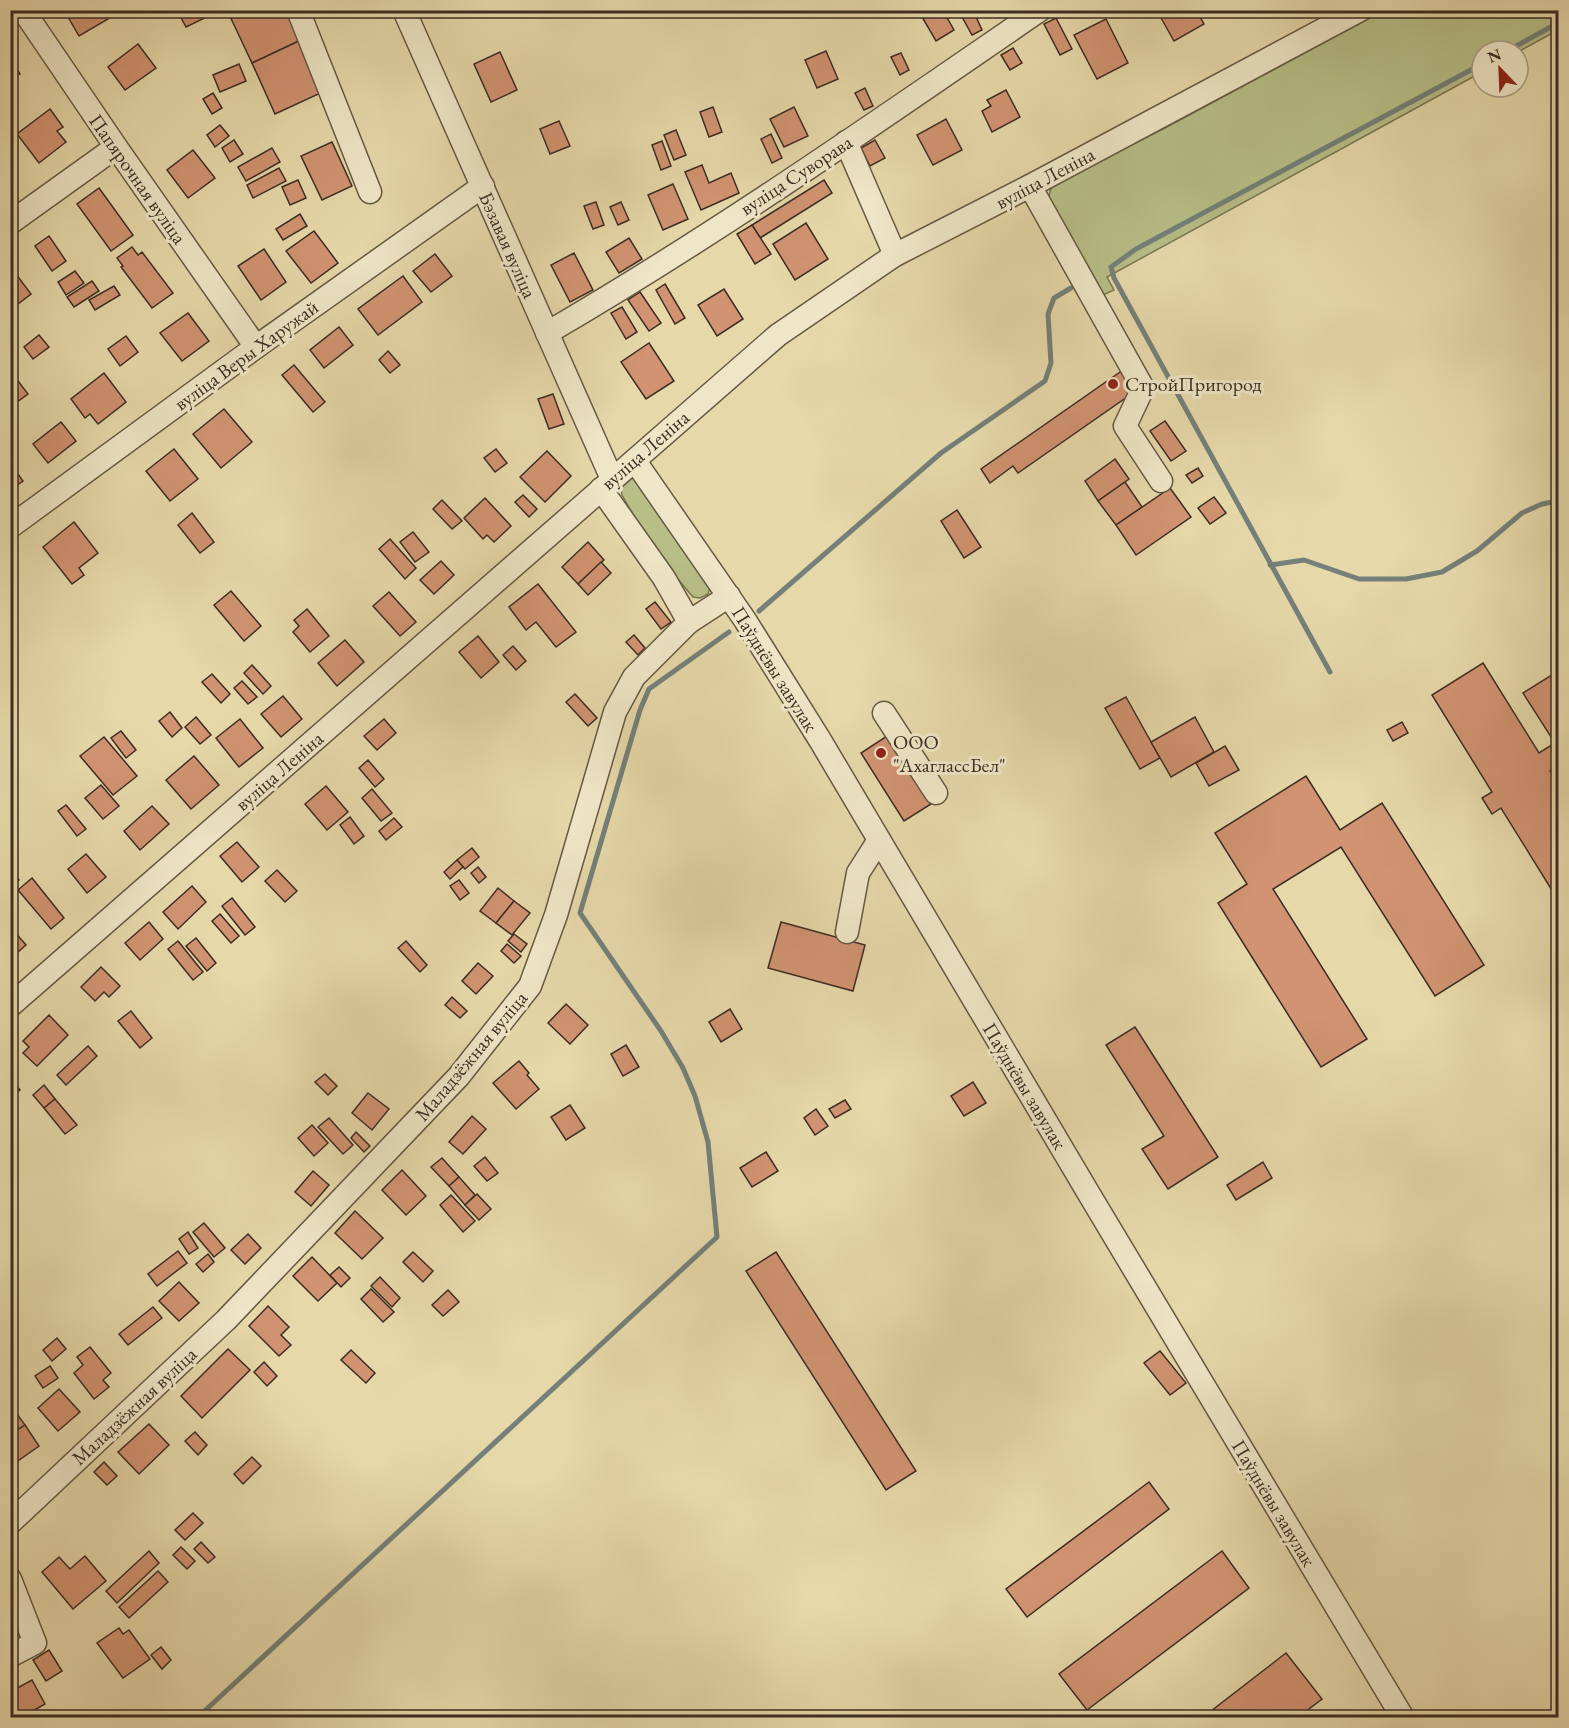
<svg xmlns="http://www.w3.org/2000/svg" width="1569" height="1728" font-family="'EB Garamond',serif">
<rect width="100%" height="100%" fill="#e6d8a9"/>
<filter id="stains"><feTurbulence type="fractalNoise" baseFrequency=".00333" numOctaves="4"/><feColorMatrix values="0 0 0 0 .2 0 0 0 0 .09 0 0 0 0 .02 0 0 0 .5 -.17"/></filter>
<radialGradient id="worn" r=".72"><stop offset=".6" stop-color="#630" stop-opacity="0"/><stop offset="1" stop-color="#630" stop-opacity=".3"/></radialGradient>
<g fill="#b7be86" stroke="#7a7654" stroke-width="1.5">
<path d="M1383,11H1558V30L1518,52L1482,51V72L1107,277L1114,290L1103,295L1048,201L1050,191L1054,184L1167,127Z"/>
<path d="M632,478H638L711,585L708,594L700,598L693,597L654,551L622,495L621,488Z"/>
</g>
<g fill="none" stroke-linecap="round" stroke-linejoin="round">
<g stroke="#748079" stroke-width="5">
<path d="M1507,51L1558,23"/>
<path d="M1270,565L1304,560L1359,579H1406L1442,572L1477,551L1522,513L1542,504L1558,501"/>
<path d="M759,611L941,453L1045,381L1051,363L1048,314L1054,298L1071,288"/>
<path d="M1330,672L1114,278L1111,267L1136,249L1482,64"/>
<path d="M197,1718L717,1237L708,1142L695,1096L683,1068L661,1031L580,913L640,710L649,689L729,632"/>
</g>
</g>
<g fill="#d19371" stroke="#3c2d23" stroke-width="1.5">
<path d="M64,10H103L108,19L79,36Z"/>
<path d="M182,10H211L213,14L186,27L178,12Z"/>
<path d="M227,10H287L301,40L252,63Z"/>
<path d="M918,10H950L945,14L954,30L936,41Z"/>
<path d="M970,10H973L982,30L972,35L961,15Z"/>
<path d="M1170,10H1196L1204,24L1174,41L1160,16Z"/>
<path d="M1056,18L1072,49L1060,55L1044,24Z"/>
<path d="M1106,19L1128,63L1097,79L1074,35Z"/>
<path d="M301,40L325,91L275,114L252,63Z"/>
<path d="M138,44L156,68L125,90L108,67Z"/>
<path d="M1013,48L1022,63L1010,70L1001,55Z"/>
<path d="M826,51L838,79L817,88L805,60Z"/>
<path d="M500,52L517,90L491,102L474,64Z"/>
<path d="M901,53L909,70L900,75L891,57Z"/>
<path d="M10,57L20,74L10,79Z"/>
<path d="M239,64L246,81L220,92L213,75Z"/>
<path d="M865,88L873,106L864,110L855,93Z"/>
<path d="M1006,90L1020,117L992,132L982,111L991,106L987,100Z"/>
<path d="M213,93L222,108L212,114L203,99Z"/>
<path d="M713,107L722,132L709,137L700,112Z"/>
<path d="M794,107L808,136L784,147L770,119Z"/>
<path d="M50,109L63,127L57,131L66,142L39,163L17,134Z"/>
<path d="M946,119L962,150L933,165L917,135Z"/>
<path d="M559,121L570,146L550,154L540,129Z"/>
<path d="M220,125L229,136L215,147L207,135Z"/>
<path d="M676,130L686,155L674,160L664,135Z"/>
<path d="M771,134L782,158L772,163L761,139Z"/>
<path d="M234,140L243,154L230,162L222,148Z"/>
<path d="M875,140L885,158L870,166L861,148Z"/>
<path d="M662,141L671,166L661,170L652,145Z"/>
<path d="M332,142L352,186L322,200L301,156Z"/>
<path d="M272,148L280,162L246,181L238,167Z"/>
<path d="M193,150L215,178L188,198L167,170Z"/>
<path d="M702,165L709,183L731,173L739,193L701,210L685,172Z"/>
<path d="M279,168L286,181L253,198L247,185Z"/>
<path d="M298,180L306,198L290,205L282,187Z"/>
<path d="M824,180L832,193L760,238L752,225Z"/>
<path d="M673,184L688,219L663,230L648,195Z"/>
<path d="M99,188L133,235L111,251L77,204Z"/>
<path d="M596,202L604,225L593,229L584,206Z"/>
<path d="M621,202L629,220L618,225L610,207Z"/>
<path d="M300,214L307,226L283,240L276,229Z"/>
<path d="M806,223L828,259L795,280L773,244Z"/>
<path d="M752,225L771,254L755,264L737,234Z"/>
<path d="M314,231L338,263L311,283L286,251Z"/>
<path d="M49,236L66,261L52,271L35,246Z"/>
<path d="M629,238L642,259L619,273L606,252Z"/>
<path d="M132,247L138,255L142,252L173,293L152,308L121,267L123,266L117,258Z"/>
<path d="M264,249L286,282L261,300L238,266Z"/>
<path d="M574,253L593,290L570,302L551,265Z"/>
<path d="M435,254L452,276L431,292L413,271Z"/>
<path d="M10,266L31,294L10,310Z"/>
<path d="M75,271L84,283L66,295L58,282Z"/>
<path d="M403,276L422,302L378,335L358,309Z"/>
<path d="M92,281L99,291L74,307L67,297Z"/>
<path d="M665,284L685,318L675,324L656,290Z"/>
<path d="M114,286L120,295L95,310L89,300Z"/>
<path d="M724,289L743,319L717,336L698,305Z"/>
<path d="M640,292L661,323L649,331L628,300Z"/>
<path d="M622,307L637,332L626,339L611,313Z"/>
<path d="M188,313L209,341L182,361L160,333Z"/>
<path d="M339,327L353,345L324,368L310,350Z"/>
<path d="M39,335L49,347L33,359L24,347Z"/>
<path d="M126,336L138,352L120,366L108,349Z"/>
<path d="M649,343L674,381L646,399L621,362Z"/>
<path d="M388,351L400,365L390,373L379,360Z"/>
<path d="M294,365L325,402L313,412L282,375Z"/>
<path d="M1123,370L1137,390L1018,473L1013,466L990,483L981,469Z"/>
<path d="M104,373L126,402L98,424L90,414L85,418L71,399Z"/>
<path d="M18,381L28,394L10,407V386Z"/>
<path d="M553,394L564,424L549,429L538,399Z"/>
<path d="M224,409L252,442L221,468L193,434Z"/>
<path d="M1165,421L1186,451L1171,461L1150,431Z"/>
<path d="M61,422L76,441L48,463L33,444Z"/>
<path d="M174,449L198,479L170,501L146,471Z"/>
<path d="M496,449L507,463L495,472L484,458Z"/>
<path d="M547,451L571,476L545,502L520,477Z"/>
<path d="M1115,459L1129,479L1098,501L1085,481Z"/>
<path d="M10,463L23,481L10,490Z"/>
<path d="M1198,468L1203,476L1192,483L1186,475Z"/>
<path d="M1125,482L1142,507L1116,525L1098,501Z"/>
<path d="M1170,488L1191,517L1136,555L1116,525Z"/>
<path d="M523,495L537,509L529,517L515,502Z"/>
<path d="M1214,497L1226,513L1210,524L1198,508Z"/>
<path d="M485,498L511,526L494,542L487,535L483,539L464,518Z"/>
<path d="M442,500L462,521L452,529L433,509Z"/>
<path d="M957,510L981,547L964,558L941,521Z"/>
<path d="M192,513L214,542L200,553L178,525Z"/>
<path d="M74,522L98,553L79,568L84,575L72,584L43,547Z"/>
<path d="M413,532L429,552L415,562L400,542Z"/>
<path d="M390,539L416,568L405,579L379,549Z"/>
<path d="M588,542L604,560L578,584L562,567Z"/>
<path d="M441,561L454,575L434,594L420,580Z"/>
<path d="M601,562L611,573L588,595L578,584Z"/>
<path d="M538,584L576,632L556,647L536,622L526,630L509,607Z"/>
<path d="M231,591L261,626L244,641L214,605Z"/>
<path d="M389,592L416,622L400,636L373,606Z"/>
<path d="M655,602L671,622L661,629L646,609Z"/>
<path d="M307,609L329,636L310,652L293,632L299,626L294,620Z"/>
<path d="M634,635L645,648L638,655L626,642Z"/>
<path d="M478,636L499,662L481,678L459,652Z"/>
<path d="M345,640L364,662L337,686L318,663Z"/>
<path d="M513,646L526,661L516,670L503,655Z"/>
<path d="M1483,663L1539,753L1555,743L1523,693L1558,671V766L1550,771L1558,785V900L1501,808L1492,814L1482,798L1492,792L1432,695Z"/>
<path d="M252,665L271,686L263,694L244,673Z"/>
<path d="M212,674L230,694L221,703L202,682Z"/>
<path d="M242,681L257,697L248,704L234,688Z"/>
<path d="M575,694L597,718L588,726L566,702Z"/>
<path d="M283,696L302,719L281,737L261,714Z"/>
<path d="M1126,697L1160,758L1140,769L1105,708Z"/>
<path d="M170,712L182,728L172,737L159,721Z"/>
<path d="M196,717L211,735L200,744L185,727Z"/>
<path d="M1195,717L1214,752L1171,777L1151,742Z"/>
<path d="M240,719L263,748L239,767L216,738Z"/>
<path d="M384,719L396,733L377,750L364,736Z"/>
<path d="M1402,722L1408,733L1393,741L1387,730Z"/>
<path d="M121,731L136,750L126,758L111,738Z"/>
<path d="M887,736L931,804L904,821L861,753Z"/>
<path d="M104,737L137,776L113,795L80,756Z"/>
<path d="M1225,746L1239,770L1209,786L1196,763Z"/>
<path d="M194,756L219,785L191,809L166,780Z"/>
<path d="M368,760L384,779L375,787L359,768Z"/>
<path d="M1306,776L1340,830L1382,803L1484,965L1435,996L1341,847L1273,889L1367,1039L1321,1067L1218,903L1247,884L1215,833Z"/>
<path d="M101,785L119,806L103,819L85,798Z"/>
<path d="M326,786L348,812L327,830L305,804Z"/>
<path d="M372,789L392,813L381,821L362,798Z"/>
<path d="M66,805L86,829L77,836L58,811Z"/>
<path d="M152,806L169,824L140,850L124,831Z"/>
<path d="M350,817L364,836L354,844L340,825Z"/>
<path d="M394,818L402,827L386,840L379,831Z"/>
<path d="M237,842L259,867L242,882L220,856Z"/>
<path d="M472,848L479,857L465,869L457,860Z"/>
<path d="M86,854L106,877L87,893L68,869Z"/>
<path d="M457,860L463,867L450,879L444,872Z"/>
<path d="M478,867L486,877L479,883L471,873Z"/>
<path d="M10,870L19,880L10,888Z"/>
<path d="M277,870L297,891L285,902L265,881Z"/>
<path d="M32,878L64,918L51,929L18,890Z"/>
<path d="M459,880L469,893L460,900L450,886Z"/>
<path d="M192,886L206,902L178,929L163,912Z"/>
<path d="M498,888L514,901L496,923L480,911Z"/>
<path d="M232,898L255,927L245,935L222,906Z"/>
<path d="M514,901L530,913L512,935L496,923Z"/>
<path d="M220,914L239,936L231,943L212,921Z"/>
<path d="M149,922L163,939L140,960L125,943Z"/>
<path d="M781,922L865,945L853,991L768,968Z"/>
<path d="M13,930L26,945L10,959V933Z"/>
<path d="M514,934L527,944L521,952L508,941Z"/>
<path d="M196,938L216,963L207,971L186,946Z"/>
<path d="M178,941L203,972L193,980L168,949Z"/>
<path d="M406,941L427,965L420,972L398,948Z"/>
<path d="M507,944L521,956L514,963L501,951Z"/>
<path d="M478,963L493,976L476,994L462,981Z"/>
<path d="M101,967L120,986L109,997L104,992L95,1001L81,987Z"/>
<path d="M452,997L467,1011L460,1018L445,1005Z"/>
<path d="M566,1004L588,1025L570,1044L548,1023Z"/>
<path d="M730,1009L742,1029L721,1042L709,1022Z"/>
<path d="M131,1011L152,1038L140,1048L118,1021Z"/>
<path d="M49,1015L68,1035L37,1066L23,1053L29,1047L23,1041Z"/>
<path d="M1135,1027L1218,1157L1168,1189L1142,1149L1164,1136L1106,1045Z"/>
<path d="M626,1045L639,1067L623,1076L611,1054Z"/>
<path d="M88,1046L97,1056L66,1085L57,1075Z"/>
<path d="M519,1061L529,1073L527,1075L539,1089L516,1109L493,1083Z"/>
<path d="M325,1074L337,1086L328,1095L315,1082Z"/>
<path d="M10,1079L20,1090L10,1098Z"/>
<path d="M973,1082L986,1103L964,1116L951,1096Z"/>
<path d="M44,1085L55,1099L44,1108L33,1095Z"/>
<path d="M368,1093L389,1109L372,1130L352,1113Z"/>
<path d="M55,1099L77,1125L65,1134L44,1108Z"/>
<path d="M845,1100L851,1109L835,1118L829,1109Z"/>
<path d="M570,1105L585,1128L566,1140L551,1117Z"/>
<path d="M816,1109L828,1126L815,1135L804,1118Z"/>
<path d="M472,1116L486,1129L463,1154L449,1142Z"/>
<path d="M329,1118L353,1145L343,1154L318,1127Z"/>
<path d="M312,1125L328,1143L314,1156L298,1138Z"/>
<path d="M356,1132L370,1146L364,1152L351,1138Z"/>
<path d="M766,1152L778,1171L752,1187L740,1168Z"/>
<path d="M485,1157L498,1173L487,1181L474,1166Z"/>
<path d="M442,1158L459,1177L449,1186L431,1167Z"/>
<path d="M1263,1162L1272,1178L1236,1200L1227,1185Z"/>
<path d="M402,1170L426,1196L406,1215L382,1190Z"/>
<path d="M313,1171L329,1185L311,1206L295,1192Z"/>
<path d="M459,1177L475,1195L465,1205L449,1186Z"/>
<path d="M477,1194L491,1209L479,1220L465,1205Z"/>
<path d="M451,1195L475,1221L463,1232L440,1205Z"/>
<path d="M355,1211L383,1238L362,1259L335,1233Z"/>
<path d="M204,1223L225,1248L214,1257L193,1232Z"/>
<path d="M188,1232L198,1248L189,1254L179,1239Z"/>
<path d="M248,1234L261,1248L245,1264L231,1250Z"/>
<path d="M178,1251L187,1263L157,1286L148,1274Z"/>
<path d="M413,1252L433,1271L423,1282L403,1262Z"/>
<path d="M776,1252L916,1471L886,1490L746,1271Z"/>
<path d="M208,1254L214,1262L203,1272L196,1264Z"/>
<path d="M312,1257L337,1283L318,1301L293,1276Z"/>
<path d="M339,1267L350,1278L341,1287L330,1275Z"/>
<path d="M380,1277L400,1298L392,1307L371,1286Z"/>
<path d="M179,1282L199,1303L179,1321L159,1301Z"/>
<path d="M371,1289L394,1312L383,1322L361,1299Z"/>
<path d="M448,1290L459,1302L443,1316L432,1305Z"/>
<path d="M268,1306L289,1327L281,1335L291,1345L279,1356L249,1326Z"/>
<path d="M153,1307L162,1318L128,1345L119,1334Z"/>
<path d="M57,1338L66,1349L52,1361L43,1350Z"/>
<path d="M90,1347L111,1373L103,1380L109,1387L94,1399L74,1373L83,1365L77,1357Z"/>
<path d="M228,1349L250,1370L202,1418L181,1396Z"/>
<path d="M351,1350L375,1373L366,1383L341,1360Z"/>
<path d="M1160,1351L1186,1383L1170,1395L1144,1363Z"/>
<path d="M264,1362L277,1376L267,1386L254,1372Z"/>
<path d="M50,1366L58,1378L43,1388L35,1376Z"/>
<path d="M59,1389L80,1412L58,1431L38,1408Z"/>
<path d="M17,1414L25,1425L10,1435V1417Z"/>
<path d="M149,1424L169,1445L139,1474L118,1452Z"/>
<path d="M25,1425L39,1446L12,1465L10,1462V1435Z"/>
<path d="M195,1432L207,1445L198,1455L185,1441Z"/>
<path d="M252,1457L261,1466L243,1484L234,1474Z"/>
<path d="M104,1462L117,1476L107,1485L94,1472Z"/>
<path d="M1149,1482L1169,1509L1027,1617L1006,1589Z"/>
<path d="M193,1513L203,1523L185,1540L175,1530Z"/>
<path d="M201,1542L215,1557L208,1563L194,1549Z"/>
<path d="M181,1547L195,1561L187,1569L173,1555Z"/>
<path d="M149,1551L159,1563L117,1603L106,1591Z"/>
<path d="M1222,1551L1249,1588L1087,1710L1059,1674Z"/>
<path d="M85,1556L106,1581L73,1609L42,1572L59,1557L70,1569Z"/>
<path d="M158,1571L168,1582L129,1618L119,1607Z"/>
<path d="M119,1628L123,1634L129,1630L150,1659L123,1678L97,1643Z"/>
<path d="M161,1647L171,1660L162,1669L151,1655Z"/>
<path d="M49,1650L62,1671L46,1681L33,1660Z"/>
<path d="M1286,1653L1322,1699L1297,1718H1202Z"/>
<path d="M32,1680L45,1704L21,1718H10V1692Z"/>
</g>
<g fill="none" stroke-linecap="round" stroke-linejoin="round">
<defs>
<g id="minor">
<path d="M23,10L116,147L256,347"/>
<path d="M298,10L370,192"/>
<path d="M404,10L612,479"/>
<path d="M846,142L895,255"/>
<path d="M1030,186L1143,388L1125,426L1161,481"/>
<path d="M10,223L116,147"/>
<path d="M547,333C717,234 878,121 1040,10"/>
<path d="M635,461L745,620L820,740L1089,1194L1403,1718"/>
<path d="M10,527L256,347L483,186"/>
<path d="M689,622L729,596"/>
<path d="M884,713L936,793"/>
<path d="M847,932L858,873L879,840"/>
<path d="M10,1006L778,335L895,255L1030,186L1360,10"/>
<path d="M10,1523L226,1320L459,1076L530,986L556,915L615,712L634,677L689,622L664,578L601,489"/>
<path d="M10,1579L35,1643L10,1656"/>
</g>
</defs>
<use href="#minor" stroke="#665844" stroke-width="25"/>
<use href="#minor" stroke="#efe6c7" stroke-width="22"/>
</g>
<g fill="#8f2418" stroke="#efe6c7" stroke-width="2">
<circle cx="1113" cy="384" r="6"/>
<circle cx="881" cy="753" r="6"/>
</g>
<g text-anchor="middle" dominant-baseline="central" stroke-width="6" stroke-linejoin="round" paint-order="stroke">
<g font-size="20" fill="#3c2d23" stroke="#efe6c7">
<text transform="translate(796 175) rotate(-33)">вуліца Суворава</text>
<text transform="translate(1045 178) rotate(-28)">вуліца Леніна</text>
<text transform="translate(138 179) rotate(55)">Папярочная вуліца</text>
<text transform="translate(508 245) rotate(66)">Бэзавая вуліца</text>
<text transform="translate(246 355) rotate(-36)">вуліца Веры Харужай</text>
<text transform="translate(645 450) rotate(-41)">вуліца Леніна</text>
<text transform="translate(775 669) rotate(58)">Паўднёвы завулак</text>
<text transform="translate(279 771) rotate(-41)">вуліца Леніна</text>
<text transform="translate(471 1056) rotate(-50)">Маладзёжная вуліца</text>
<text transform="translate(1025 1086) rotate(59)">Паўднёвы завулак</text>
<text transform="translate(134 1406) rotate(-43)">Маладзёжная вуліца</text>
<text transform="translate(1274 1503) rotate(59)">Паўднёвы завулак</text>
</g>
<g font-size="20" fill="#3c2d23" stroke="#efe6c7" text-anchor="start">
<text x="1125" y="384">СтройПригород</text>
<text x="893" y="742">ООО<tspan x="893" dy="23">"АхаглассБел"</tspan></text>
</g>
</g>
<rect width="1569" height="1728" fill="none" stroke="#e6d8a9" stroke-width="36"/>
<rect x="12" y="12" width="1545" height="1704" fill="none" stroke="#3c2d23" stroke-width="3"/>
<rect x="18" y="18" width="1533" height="1692" fill="none" stroke="#3c2d23" stroke-width="1.5"/>
<g transform="translate(1500 69) rotate(337)"><circle r="28" fill="#efe6c7" stroke="#a79c85" stroke-width="1.5"/>
<path d="M0-4.5L10 22L0 15L-10 22Z" fill="#8f2418"/>
<text y="-9" font-size="16" font-weight="bold" text-anchor="middle" fill="#3c2d23">N</text>
</g>
<rect width="100%" height="100%" filter="url(#stains)"/>
<rect width="100%" height="100%" fill="url(#worn)"/>
</svg>
